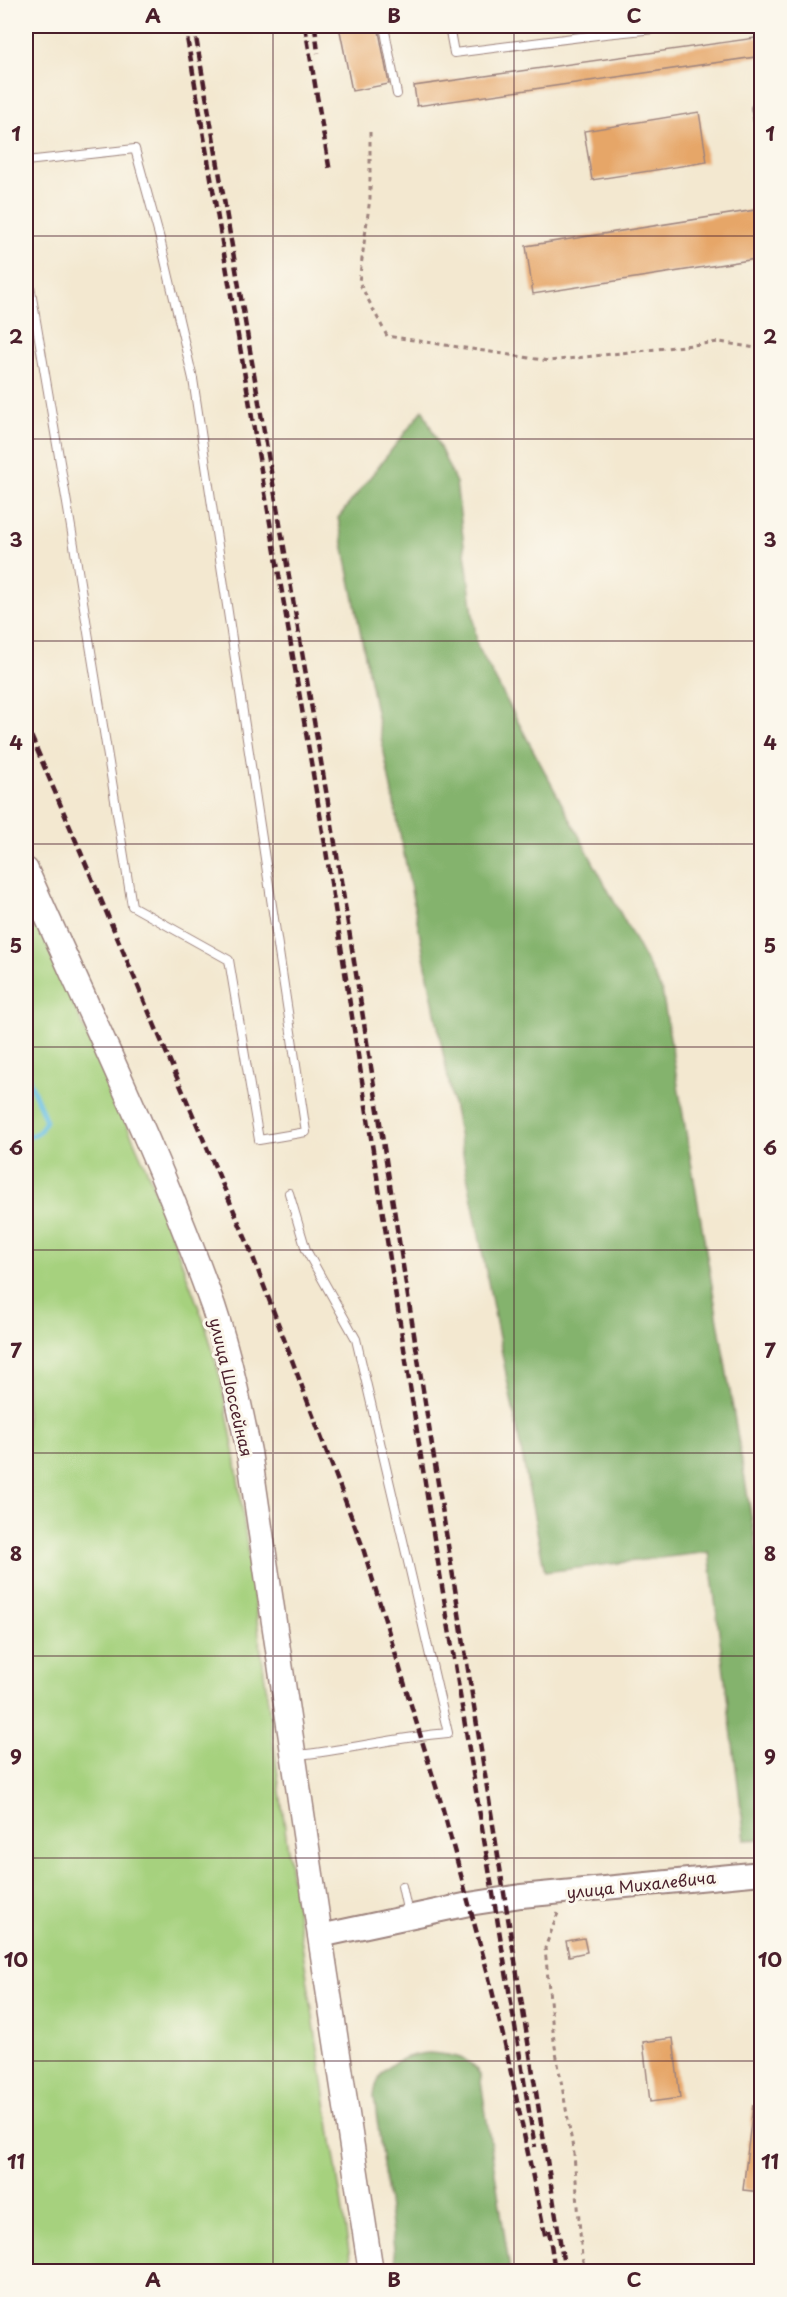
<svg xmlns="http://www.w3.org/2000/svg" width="787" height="2297" font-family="'Playpen Sans',sans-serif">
<rect width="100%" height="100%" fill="#fbf7ec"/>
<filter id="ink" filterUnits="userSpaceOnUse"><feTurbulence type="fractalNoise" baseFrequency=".0167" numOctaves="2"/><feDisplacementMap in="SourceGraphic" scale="12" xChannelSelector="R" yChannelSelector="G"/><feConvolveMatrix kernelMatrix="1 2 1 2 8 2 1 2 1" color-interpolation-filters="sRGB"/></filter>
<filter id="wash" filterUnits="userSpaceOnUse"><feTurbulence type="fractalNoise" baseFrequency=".008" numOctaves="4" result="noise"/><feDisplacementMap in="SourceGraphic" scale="24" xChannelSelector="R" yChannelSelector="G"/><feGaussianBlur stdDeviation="1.35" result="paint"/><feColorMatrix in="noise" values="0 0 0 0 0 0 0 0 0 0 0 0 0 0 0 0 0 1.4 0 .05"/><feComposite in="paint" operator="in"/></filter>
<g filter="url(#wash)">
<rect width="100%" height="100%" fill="#f3e8d0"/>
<path fill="#a6d17e" stroke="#787854" stroke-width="1.5" d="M26,897L149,1175L206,1327L221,1381L235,1456L291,1873L352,2271H26Z"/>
<g fill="#84b36d" stroke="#67694c" stroke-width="1.5">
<path d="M423,410L456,483L477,645L662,991L761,1574V1839L745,1840L709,1552L545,1572L338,518Z"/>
<path d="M430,2053C450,2055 469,2055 480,2075L510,2271H397L374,2096C377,2065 402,2055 430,2053Z"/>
</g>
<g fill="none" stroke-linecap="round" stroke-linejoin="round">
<path stroke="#66bfe4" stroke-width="5" d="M26,1072L46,1121L39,1132L26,1138"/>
</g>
<g id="blocks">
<g fill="#e6a667">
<path d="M339,26H378L389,84L352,91Z"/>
<path d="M762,37V56L417,106L414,86Z"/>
<path d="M699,112L707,162L592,180L584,131Z"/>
<path d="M762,209V258L533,294L526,246Z"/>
<path d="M584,1938L587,1952L569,1956L566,1941Z"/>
<path d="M673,2038L680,2098L650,2102L643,2042Z"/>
<path d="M753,2105H762V2192L743,2190Z"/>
</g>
</g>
</g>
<g filter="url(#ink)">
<use href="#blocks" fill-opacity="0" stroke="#9e847e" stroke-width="1.5"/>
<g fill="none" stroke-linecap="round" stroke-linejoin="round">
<defs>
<g id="service">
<path d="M384,26L397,94"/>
<path d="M449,26L454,53L605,34L603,26"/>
<path d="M605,34L684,26"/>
<path d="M755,108L762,142"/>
<path d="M26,161L135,149L160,239L193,379L306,1132L259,1140L229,960L132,906L72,533L26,262"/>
<path d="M26,475V477"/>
<path d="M289,1193L306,1250L356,1339L448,1733C397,1737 348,1750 298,1755"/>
<path d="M402,1886L408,1914"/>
</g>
<path id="secondary" d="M320,1936L469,1904L521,1896L762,1873"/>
<path id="primary" d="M26,870C90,1014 160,1157 213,1306C229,1354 239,1403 249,1452L320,1936L371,2272"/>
</defs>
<use href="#service" stroke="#9e847e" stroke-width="10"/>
<use href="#secondary" stroke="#9e847e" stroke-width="26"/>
<use href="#primary" stroke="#9e847e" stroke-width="27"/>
<g stroke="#9e847e" stroke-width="3" stroke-dasharray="4.5 4.5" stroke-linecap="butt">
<path d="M370,132V198L359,282L387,336L549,361L720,342L762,349"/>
<path d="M558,1913L545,1948L554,2041L574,2154L582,2258L586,2272"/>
</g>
<use href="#service" stroke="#fff" stroke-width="8"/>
<use href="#secondary" stroke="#fff" stroke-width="22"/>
<use href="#primary" stroke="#fff" stroke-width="24"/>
<g stroke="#4a1f2b" stroke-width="4.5" stroke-dasharray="9 4.5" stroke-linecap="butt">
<path d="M185,26L324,838L429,1508L535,2147"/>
<path d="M194,26L334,837L565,2272"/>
<path d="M305,26L330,172"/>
<path d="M315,26L318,53"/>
<path d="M26,724L248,1244L362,1545L442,1806L487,1970L505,2044L546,2239"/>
<path d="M549,2230L555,2272"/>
</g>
</g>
</g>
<path fill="none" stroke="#4a1f2b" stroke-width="1.5" stroke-opacity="0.55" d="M273,26V2272M514,26V2272M26,236H762M26,439H762M26,641H762M26,844H762M26,1047H762M26,1250H762M26,1453H762M26,1656H762M26,1858H762M26,2061H762"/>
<g text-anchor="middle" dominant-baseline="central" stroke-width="6" stroke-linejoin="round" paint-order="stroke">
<g font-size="16" fill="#4a1f2b" stroke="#fbf7ec">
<text transform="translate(232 1387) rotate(77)">улица Шоссейная</text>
<text transform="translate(641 1884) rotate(-6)">улица Михалевича</text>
</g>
</g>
<rect width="787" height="2297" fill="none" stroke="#fbf7ec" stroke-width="66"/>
<rect x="33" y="33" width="721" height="2231" fill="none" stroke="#4a1f2b" stroke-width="2"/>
<g font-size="20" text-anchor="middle" font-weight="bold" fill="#4a1f2b">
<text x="153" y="23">A</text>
<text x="394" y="23">B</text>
<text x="634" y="23">C</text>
<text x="16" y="141">1</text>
<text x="770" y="141">1</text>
<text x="16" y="344">2</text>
<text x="770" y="344">2</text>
<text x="16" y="547">3</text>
<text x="770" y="547">3</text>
<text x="16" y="750">4</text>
<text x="770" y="750">4</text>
<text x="16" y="953">5</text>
<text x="770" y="953">5</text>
<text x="16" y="1155">6</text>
<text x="770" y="1155">6</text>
<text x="16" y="1358">7</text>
<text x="770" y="1358">7</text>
<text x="16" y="1561">8</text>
<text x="770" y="1561">8</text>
<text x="16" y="1764">9</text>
<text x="770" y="1764">9</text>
<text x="16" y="1967">10</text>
<text x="770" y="1967">10</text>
<text x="16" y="2169">11</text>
<text x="770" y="2169">11</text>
<text x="153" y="2287">A</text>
<text x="394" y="2287">B</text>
<text x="634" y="2287">C</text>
</g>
</svg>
